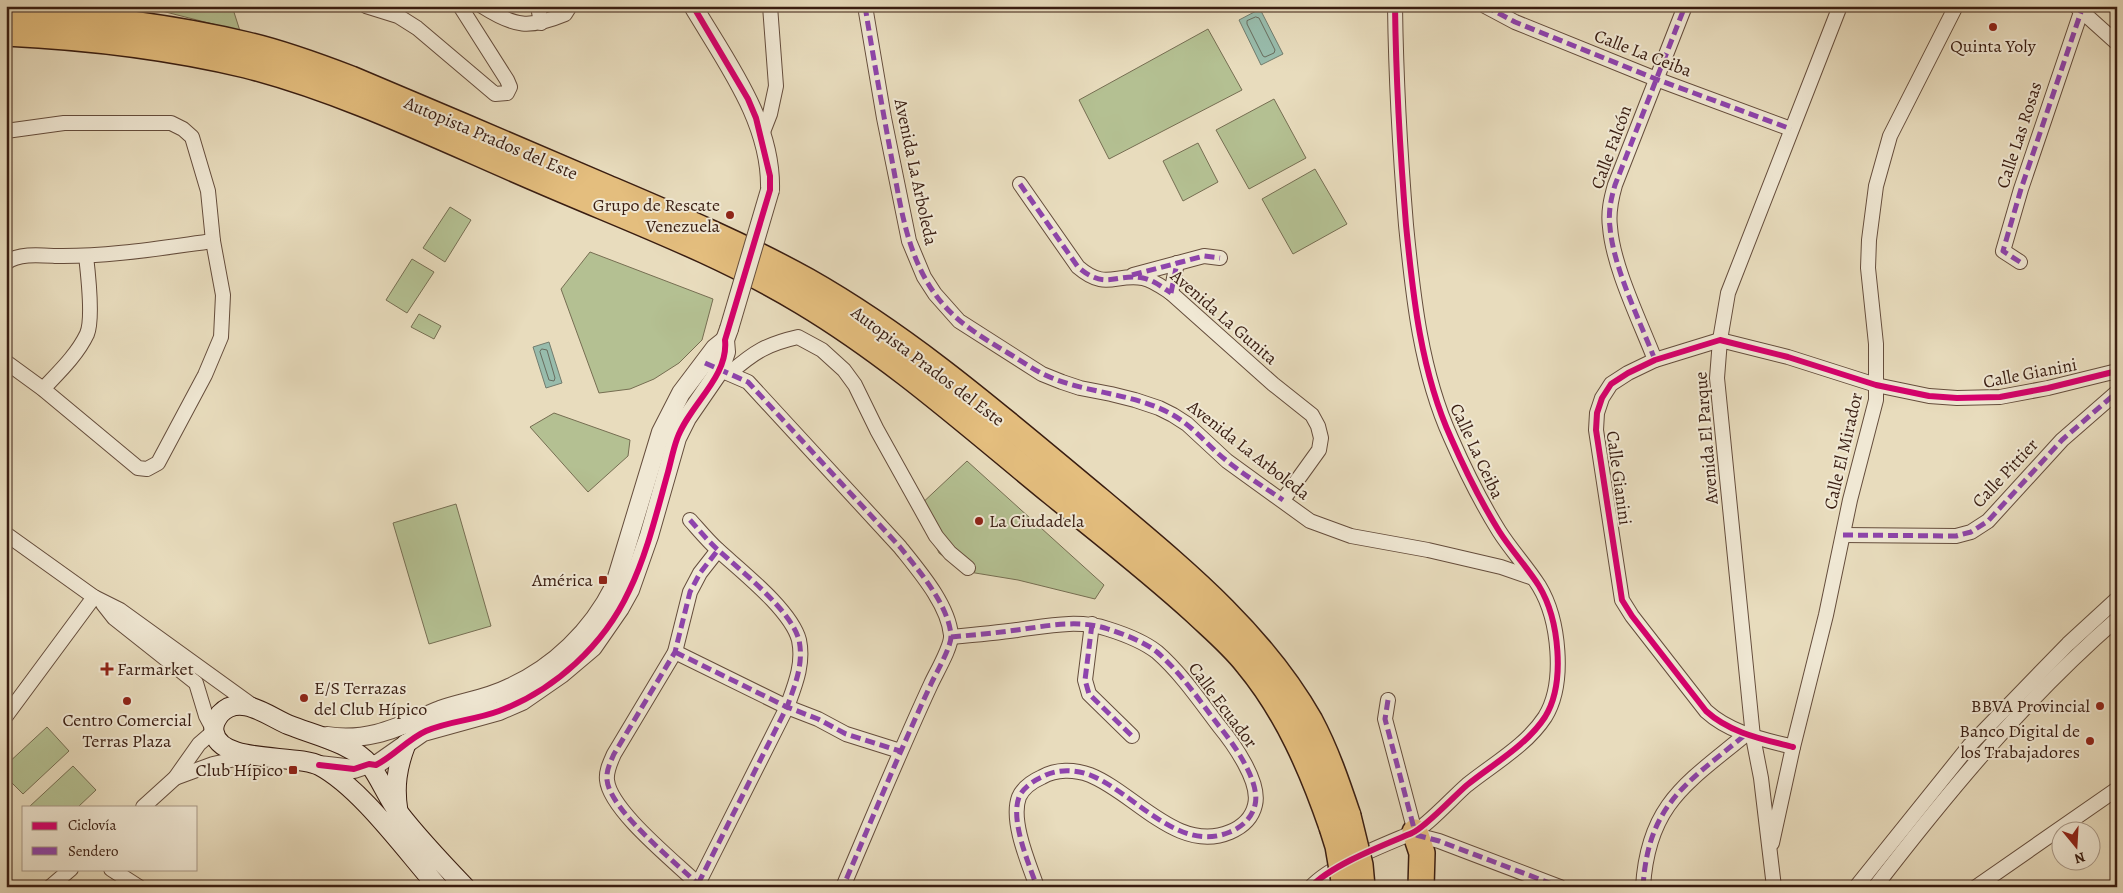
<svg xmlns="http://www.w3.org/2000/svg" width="2123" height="893" font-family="Alegreya,serif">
<rect width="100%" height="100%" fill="#e8dcbd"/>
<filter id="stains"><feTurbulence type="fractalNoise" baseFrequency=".004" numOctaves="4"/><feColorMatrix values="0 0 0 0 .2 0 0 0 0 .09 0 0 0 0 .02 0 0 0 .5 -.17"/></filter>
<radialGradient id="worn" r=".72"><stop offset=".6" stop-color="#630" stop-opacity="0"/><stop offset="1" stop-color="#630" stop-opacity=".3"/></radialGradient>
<g fill="#b4c092" stroke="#766e52">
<path d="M154,6H232L240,31L154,9Z"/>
<path d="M1208,29L1242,90L1109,159L1079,100Z"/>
<path d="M1274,99L1306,158L1249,189L1216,130Z"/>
<path d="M1198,143L1218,182L1183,201L1163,161Z"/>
<path d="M1315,169L1347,224L1293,254L1262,199Z"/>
<path d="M450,207L471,220L445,262L423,248Z"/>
<path d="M590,252L713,299L702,340L679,363L654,379L630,389L599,393L561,289Z"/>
<path d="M412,259L434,272L407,313L386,300Z"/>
<path d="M419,314L441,326L434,339L411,327Z"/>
<path d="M554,413L630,440L628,456L588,492L530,427Z"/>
<path d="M967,461L1104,585L1095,599L1018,580L963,571L939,553L918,507Z"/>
<path d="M456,504L491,626L429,644L393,523Z"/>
<path d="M47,727L69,751L23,794L6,777V765Z"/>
<path d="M73,766L96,790L78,807H29Z"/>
</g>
<g fill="#98bcac" stroke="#727c6e">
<path d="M1260,9L1283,54L1261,65L1239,20Z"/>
<path d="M549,342L562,383L546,388L533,347Z"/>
</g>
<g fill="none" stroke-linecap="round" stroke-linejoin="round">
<g stroke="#686c5e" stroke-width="1">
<path d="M1256,17L1259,18L1275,50L1274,53L1265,57L1263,56L1247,24V21Z"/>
<path d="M542,349L547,350L555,378L554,381L549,380L540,352Z"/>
</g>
<defs>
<g id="minor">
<path d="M366,6L398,16L417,28L495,94L507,93L510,87L507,80L460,6"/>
<path d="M482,6C515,27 529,29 565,14L570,6"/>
<path d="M538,6L541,23"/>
<path d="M865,6L884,118L909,241L924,277L935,294L959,321L1042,374L1062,382L1080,388L1111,394L1135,400L1159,408L1173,415L1187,424L1227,461L1310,521L1351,536L1428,550L1501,567L1533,578"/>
<path d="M1485,6L1515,22L1656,79L1791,129"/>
<path d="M2077,7L2117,43"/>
<path d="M6,131L64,123H171L183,129L192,137L208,191L213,241L223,295L221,337L205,375L158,463L147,469L138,468L43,389L6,362"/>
<path d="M761,137L770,114L776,86L770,6"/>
<path d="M1020,184L1078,267C1106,291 1115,273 1143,278C1153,280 1162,287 1171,293L1273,384L1312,415L1318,426L1321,438L1319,450L1283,500"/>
<path d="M2020,262L2003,251L2021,189L2081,12"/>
<path d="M6,263C17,253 40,255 55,256C108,257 161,248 213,241"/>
<path d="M1133,275L1204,256L1220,258"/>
<path d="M1171,293L1177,263"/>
<path d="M1655,360C1640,321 1613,267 1610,227C1608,212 1611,199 1615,185L1685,6"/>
<path d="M711,366L748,382L900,547C919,571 948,604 951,635C952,646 936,673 931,684C900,751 872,819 843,887"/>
<path d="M730,373C754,352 767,344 798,337L822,350L844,370L855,385L877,430L936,536L950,553L968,568"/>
<path d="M43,389C59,372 77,355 87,334C93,320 88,273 86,256"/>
<path d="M690,520C699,530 708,541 718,550C741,571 791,610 799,640C804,664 795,685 787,707L698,884"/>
<path d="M6,534L94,597L120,610L253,706"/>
<path d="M1843,535L1956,536L1971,532L1988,521L2062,440L2117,392"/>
<path d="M103,604L114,618L196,683L206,716L214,731L199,744L175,778L143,807"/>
<path d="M1092,624L1085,680L1089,694L1132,736"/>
<path d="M951,637C973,635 995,633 1017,630C1047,626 1078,619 1108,629C1124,634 1144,642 1157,652C1181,673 1200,701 1219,726C1233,743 1261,782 1255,805C1252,818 1242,827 1230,832C1178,854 1135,793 1090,775C1074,769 1056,769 1042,777C1033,781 1023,788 1019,797C1010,821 1029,864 1037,887"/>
<path d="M675,652L787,707L818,719L846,734L900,751"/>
<path d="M1388,700L1385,719L1415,832"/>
<path d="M6,716L94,597"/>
<path d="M1793,747C1762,739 1730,733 1706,711L1632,616L1622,600L1596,430L1597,413L1602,398L1611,384L1628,373L1655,360L1720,340L1788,357L1876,385L1929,396L1957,398L2000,397L2048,388L2117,371"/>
<path d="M175,778L213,764L249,756"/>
<path d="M1416,835L1439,841L1560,887"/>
<path d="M1772,843L1793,747L1826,615L1850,500L1876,400V344L1868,268L1869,240L1876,186L1890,136L1956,6"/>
<path d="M111,869L139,887"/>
<path d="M50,887L71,869"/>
<path d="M701,887C678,864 610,811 607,780C606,771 610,763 614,754L675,652L690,592L700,573L718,550"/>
<path d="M1311,887C1331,865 1384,845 1412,833C1425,828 1454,796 1467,785C1493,764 1526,746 1545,717C1566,683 1559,619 1539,586C1527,567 1511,550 1499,531C1481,502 1465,470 1451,438C1421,372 1413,297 1406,225C1400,152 1396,79 1395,6"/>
<path d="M1643,887C1648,804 1687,783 1745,735"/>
<path d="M1774,887L1761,778L1753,737L1717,378L1720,340L1728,293L1840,6"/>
<path d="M1856,887L1970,745L2068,644L2117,599"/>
<path d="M1875,887C1949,791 2025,699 2117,619"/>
<path d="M1976,887L2117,789"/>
</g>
<g id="tertiary">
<path d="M693,6C726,62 772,122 770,190"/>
<path d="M327,736C370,743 402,725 440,710C463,702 487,699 509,688C554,668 592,631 614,587L661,432L681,393L715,348L725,340"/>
<path d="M319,765L354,769L369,764L376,765L423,732L499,711L522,701L561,674L593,647L620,608L630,590L649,536L677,438L687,418L720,370L726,352L725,340L729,329"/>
</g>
<g id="secondary">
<path d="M398,811C394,787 397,767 406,744"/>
<path d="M438,887C406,851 361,788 320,766C296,753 218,765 214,731C213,725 217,718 220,714C240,692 269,717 289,725C314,735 352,743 370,765C381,780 388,799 399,813C419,839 442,863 465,887"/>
</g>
<g id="motorway">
<path d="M6,13C87,17 168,26 247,45C282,53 317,66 351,79C436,115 520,150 605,187C673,216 742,245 807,281C913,341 1006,423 1099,500C1177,566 1259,631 1310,721C1326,751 1337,783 1348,816"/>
<path d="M6,33C87,37 167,46 246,65C348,91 450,142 547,183C633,220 722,253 803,302C893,356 972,427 1053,493C1101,532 1150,570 1196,612C1214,629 1232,644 1247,663C1287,711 1312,769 1332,827"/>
<path d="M1415,832L1422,853L1421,887"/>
</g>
</defs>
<use href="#minor" stroke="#654d3c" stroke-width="16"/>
<use href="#tertiary" stroke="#654d3c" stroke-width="20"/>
<use href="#secondary" stroke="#391d11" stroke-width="21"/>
<use href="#motorway" stroke="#391d11" stroke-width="28"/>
<use href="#minor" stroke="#f0e8d4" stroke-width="14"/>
<use href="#tertiary" stroke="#f0e8d4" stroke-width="18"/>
<use href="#secondary" stroke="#f0e8d4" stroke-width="19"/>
<use href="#motorway" stroke="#e4be7e" stroke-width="25"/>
<defs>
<path id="tertiary-bridge" d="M729,329L770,190"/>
<g id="motorway-bridge">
<path d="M1348,816L1360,865L1362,887"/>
<path d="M1332,827L1338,846L1345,887"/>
</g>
</defs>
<use href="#tertiary-bridge" stroke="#654d3c" stroke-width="20" stroke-linecap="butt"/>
<use href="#motorway-bridge" stroke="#391d11" stroke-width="28" stroke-linecap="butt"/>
<use href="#tertiary-bridge" stroke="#f0e8d4" stroke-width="18"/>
<use href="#motorway-bridge" stroke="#e4be7e" stroke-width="25"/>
<g stroke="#8e44ad" stroke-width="5" stroke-dasharray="10 5" stroke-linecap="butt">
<path d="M865,6C873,56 882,106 891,155C900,202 906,254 935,294C954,321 980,336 1008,353C1020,360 1031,368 1043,374C1084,394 1133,392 1173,415C1194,427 1208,446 1227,461C1244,475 1264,487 1283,500"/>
<path d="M1485,6L1515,22L1656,79L1791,129"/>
<path d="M1020,184L1078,267C1106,291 1115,273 1143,278C1153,280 1162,287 1171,293"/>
<path d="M2020,262L2003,251L2021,189L2081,12"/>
<path d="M1132,275L1204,256L1220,258"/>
<path d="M1171,293L1177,263"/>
<path d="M1655,360C1640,321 1613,267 1610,227C1608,212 1611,199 1615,185L1685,6"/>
<path d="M705,363L748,382L900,547C919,571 948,604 951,635C952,646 936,673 931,684C900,751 872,819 843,887"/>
<path d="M690,520C699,530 708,541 718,550C741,571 791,610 799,640C804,664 795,685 787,707L698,884"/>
<path d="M1843,535L1956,536L1971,532L1988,521L2062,440L2117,392"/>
<path d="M1092,624L1085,680L1089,694L1132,736"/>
<path d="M951,637C973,635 995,633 1017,630C1047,626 1078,619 1108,629C1124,634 1144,642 1157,652C1181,673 1200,701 1219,726C1233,743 1261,782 1255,805C1252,818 1242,827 1230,832C1178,854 1135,793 1090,775C1074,769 1056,769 1042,777C1033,781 1023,788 1019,797C1010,821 1029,864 1037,887"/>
<path d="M675,652L787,707L818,719L846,734L900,751"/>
<path d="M1388,700L1385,719L1415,832"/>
<path d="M1416,835L1439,841L1560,887"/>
<path d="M701,887C678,864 610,811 607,780C606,771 610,763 614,754L675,652L690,592L700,573L718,550"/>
<path d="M1643,887C1648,804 1687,783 1745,735"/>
</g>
<defs>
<g id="cycleway">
<path d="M1793,747C1762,739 1730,733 1706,711L1632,616L1622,600L1596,430L1597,413L1602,398L1611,384L1628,373L1655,360L1720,340L1788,357L1876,385L1929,396L1957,398L2000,397L2048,388L2117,371"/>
<path d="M319,765L354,769L369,764L376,765C394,756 408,739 426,731C449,721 475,720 499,711C555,690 604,645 629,591C647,554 657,511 668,472C671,461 673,450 677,439C689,405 729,377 725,340L770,190V176L756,118L748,99L693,6"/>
<path d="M1311,887C1331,865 1384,845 1412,833C1425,828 1454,796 1467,785C1493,764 1526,746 1545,717C1566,683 1559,619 1539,586C1527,567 1511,550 1499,531C1481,502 1465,470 1451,438C1421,372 1413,297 1406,225C1400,152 1396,79 1395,6"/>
</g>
</defs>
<use href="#cycleway" stroke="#f0e8d4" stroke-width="9"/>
<use href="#cycleway" stroke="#d6006c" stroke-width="6"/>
</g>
<g fill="#8f2418" stroke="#f0e8d4" stroke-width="2">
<circle cx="1993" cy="27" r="5"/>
<circle cx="730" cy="215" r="5"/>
<circle cx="979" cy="521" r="5"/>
<rect x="598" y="575" width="10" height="10" rx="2.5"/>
<path d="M104.5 661.5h5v5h5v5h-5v5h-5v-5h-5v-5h5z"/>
<circle cx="304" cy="698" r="5"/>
<circle cx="127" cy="701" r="5"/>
<circle cx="2100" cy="706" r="5"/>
<circle cx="2090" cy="741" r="5"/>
<rect x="288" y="765" width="10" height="10" rx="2.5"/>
</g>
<g text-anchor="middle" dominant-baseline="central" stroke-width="4" stroke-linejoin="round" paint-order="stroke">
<g font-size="18" fill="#391d11" stroke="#f0e8d4" text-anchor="end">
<text x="1993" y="46" text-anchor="middle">Quinta Yoly</text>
<text x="720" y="205">Grupo de Rescate<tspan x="720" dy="21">Venezuela</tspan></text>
<text x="989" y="521" text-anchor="start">La Ciudadela</text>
<text x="593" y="580">América</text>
<text x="117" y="669" text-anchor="start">Farmarket</text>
<text x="314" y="688" text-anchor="start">E/S Terrazas<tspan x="314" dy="21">del Club Hípico</tspan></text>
<text x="2090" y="706">BBVA Provincial</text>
<text x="127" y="720" text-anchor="middle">Centro Comercial<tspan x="127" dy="21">Terras Plaza</tspan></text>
<text x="2080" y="731">Banco Digital de<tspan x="2080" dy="21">los Trabajadores</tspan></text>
<text x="283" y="770">Club Hípico</text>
</g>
<g font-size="18" fill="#391d11" stroke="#f0e8d4">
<text transform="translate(1643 53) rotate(21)">Calle La Ceiba</text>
<text transform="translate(2019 135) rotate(-72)">Calle Las Rosas</text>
<text transform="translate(491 138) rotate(23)">Autopista Prados del Este</text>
<text transform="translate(1611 147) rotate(-70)">Calle Falcón</text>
<text transform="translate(916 172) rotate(78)">Avenida La Arboleda</text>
<text transform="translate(1224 317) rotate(41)">Avenida La Gunita</text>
<text transform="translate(928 366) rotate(37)">Autopista Prados del Este</text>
<text transform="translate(2030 373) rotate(-11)">Calle Gianini</text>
<text transform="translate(1706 438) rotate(-95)">Avenida El Parque</text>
<text transform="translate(1249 450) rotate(38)">Avenida La Arboleda</text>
<text transform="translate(1477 451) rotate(65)">Calle La Ceiba</text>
<text transform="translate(1843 451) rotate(-77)">Calle El Mirador</text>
<text transform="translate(2005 473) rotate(-47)">Calle Pittier</text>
<text transform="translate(1619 478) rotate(82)">Calle Gianini</text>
<text transform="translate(1223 705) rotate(53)">Calle Ecuador</text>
</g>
</g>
<rect width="2123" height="893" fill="none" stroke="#e8dcbd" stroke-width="25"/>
<rect x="8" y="8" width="2108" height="878" fill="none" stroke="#391d11" stroke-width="2.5"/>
<rect x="12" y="12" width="2098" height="868" fill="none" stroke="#391d11"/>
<rect x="22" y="806" width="175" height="65" fill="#f0e8d4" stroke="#a79786"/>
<rect x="32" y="822" width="25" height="8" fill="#d6006c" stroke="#a79786"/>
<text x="68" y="830" font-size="15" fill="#391d11">Ciclovía</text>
<rect x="32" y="847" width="25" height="8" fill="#8e44ad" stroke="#a79786"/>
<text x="68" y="856" font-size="15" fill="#391d11">Sendero</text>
<g transform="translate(2076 846) rotate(162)"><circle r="24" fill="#f0e8d4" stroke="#a79786"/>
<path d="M0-4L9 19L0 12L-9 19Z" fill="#8f2418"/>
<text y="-8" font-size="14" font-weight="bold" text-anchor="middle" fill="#391d11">N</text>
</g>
<rect width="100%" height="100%" filter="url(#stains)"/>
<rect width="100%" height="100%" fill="url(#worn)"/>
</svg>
